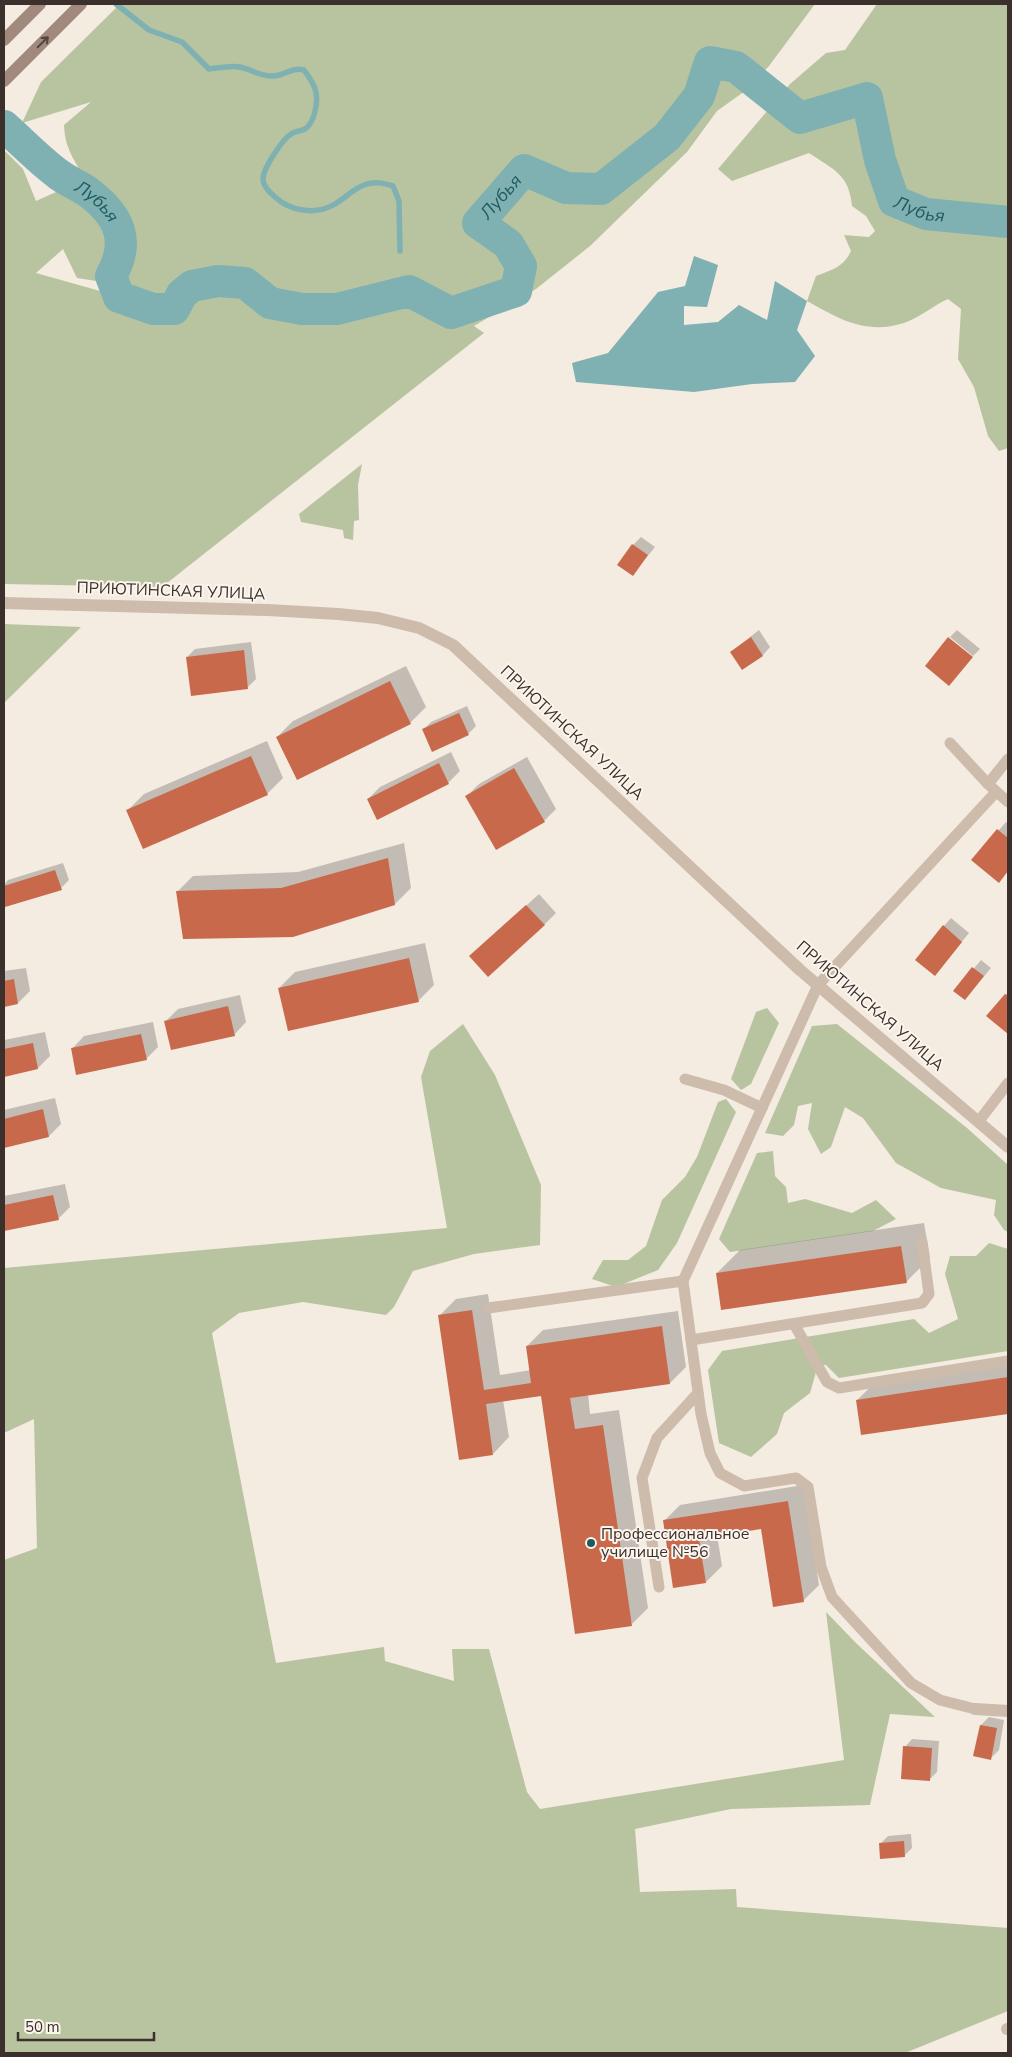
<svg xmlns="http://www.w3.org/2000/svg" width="1012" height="2057" font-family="'Nunito Sans',sans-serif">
<rect width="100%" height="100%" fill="#f4ebe1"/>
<g fill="#b8c4a0" fill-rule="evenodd">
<path d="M120,4H815L769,66L745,91L717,111L687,152L590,246L536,289L474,326L484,333L162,587L4,584V150L23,169L36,201L85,179C74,159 65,149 64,125L91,102L22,123L41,82ZM63,249L77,278L103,282L118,296L36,273Z"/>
<path d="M877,4H1008V448L999,451L988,436L974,387L958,359L961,309L948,299C934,305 919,318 904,323C866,335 839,319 807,301L816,276C832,270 844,267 851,251L844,235L869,237L875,231L866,216L852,206C849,174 834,170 809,153L732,181L718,169L790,84L826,53L845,50Z"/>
<path d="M362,464L358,485L359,520L354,521L353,540L344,538L343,530L301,522L299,514Z"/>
<path d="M4,624L81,627L4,703Z"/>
<path d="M767,1008L779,1023L751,1084L741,1090L731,1079L756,1012Z"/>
<path d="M463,1024L495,1075L541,1185L540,1245L474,1254L413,1271L394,1307L386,1315L303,1302L239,1313L212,1333L276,1663L384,1647L385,1661L454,1681L452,1649H489L527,1792L540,1809L844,1760L826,1612L857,1644L935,1717L890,1714L870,1805L731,1809L635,1829L640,1892L736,1889L737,1907L1008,1928V2011L905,2053H4V1560L37,1548L34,1419L4,1433V1268L447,1228L421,1077L430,1051Z"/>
<path d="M837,1024L967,1128L1008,1165V1232L1004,1230L994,1215L996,1200L941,1188L896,1163L863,1118L845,1107L831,1147L821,1154L808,1129L812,1103L798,1106L794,1125L783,1136L765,1133L812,1026Z"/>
<path d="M726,1099L736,1112L677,1243L658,1270L616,1287L592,1279L603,1260H628L646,1246L662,1200L685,1177L697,1157L718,1102Z"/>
<path d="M773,1151L775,1176L786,1187L788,1203L805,1199L852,1213L876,1200L896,1219L873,1231L730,1252L719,1239L757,1153Z"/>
<path d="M989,1243L1008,1249V1351L839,1378L826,1365H818L810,1393L784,1413L777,1434L751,1457L719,1443L708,1370L722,1351L914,1319L929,1333L958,1319L945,1274L950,1256H976Z"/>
</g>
<path fill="#7fb0b2" d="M694,256L718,265L707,307L684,306V325L718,322L739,305L767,320L775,281L807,301L797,330L815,356L795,382L752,384L694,392L576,382L572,363L608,353L658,292L685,286Z"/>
<g fill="#0003">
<path d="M641,537L655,547L633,574V545Z"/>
<path d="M759,630L770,647L763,655L743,668L731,652Z"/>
<path d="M957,630L980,649L973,656L950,637Z"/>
<path d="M251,642L256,679L248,687L192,694L187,657L195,649Z"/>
<path d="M406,666L426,707L410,723L277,737L293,721Z"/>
<path d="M467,706L476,726L468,734L423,730L431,722Z"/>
<path d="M267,741L283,778L267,794L128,810L144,794Z"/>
<path d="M451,752L460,771L448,783L368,799L380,787Z"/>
<path d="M527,757L556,809L544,821L497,848L467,796L479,784Z"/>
<path d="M1006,822L1008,824V871L999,881L973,860Z"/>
<path d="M404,843L411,888L395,904L177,892L193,876L298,872Z"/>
<path d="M63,863L69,880L61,888L6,906L4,885L8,880Z"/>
<path d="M539,894L556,913L544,925L483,945Z"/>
<path d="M951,918L969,933L942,966L944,926Z"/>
<path d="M425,943L434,985L418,1001L279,988L295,972Z"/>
<path d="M981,960L991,968L965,999L955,991Z"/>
<path d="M26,968L30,991L18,1003L4,1005V971Z"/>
<path d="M1008,992V1033L988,1016Z"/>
<path d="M240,995L246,1022L234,1035L166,1021L178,1009Z"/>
<path d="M153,1022L158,1047L146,1059L72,1049L84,1036Z"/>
<path d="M45,1032L50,1056L38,1068L4,1075V1040Z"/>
<path d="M55,1098L61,1124L49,1136L4,1146V1110Z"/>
<path d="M65,1184L70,1207L58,1219L4,1230V1196Z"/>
<path d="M924,1223L930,1258L906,1282L717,1273L740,1250Z"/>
<path d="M488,1294L500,1375L531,1370L527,1346L543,1330L678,1311L686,1367L670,1383L588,1394L590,1414L619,1410L648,1608L632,1624L542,1395L503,1400L509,1437L493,1454L440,1315L456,1299Z"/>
<path d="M1008,1358V1412L862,1434L857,1400L881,1377Z"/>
<path d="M803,1485L819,1585L803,1601L762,1528L717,1535L722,1566L706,1582L664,1521L680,1505Z"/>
<path d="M989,1717L1004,1720L999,1750L991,1758L981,1725Z"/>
<path d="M912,1739L939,1741L937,1772L929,1780L905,1747Z"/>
<path d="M911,1834L912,1848L904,1856L881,1843L888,1836Z"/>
</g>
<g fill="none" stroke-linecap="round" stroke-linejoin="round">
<path stroke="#7fb0b2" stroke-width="5.5" d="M116,4L149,30L182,42L209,69C218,68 232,65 240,67C253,70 261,77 274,76C287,75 291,67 304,70C309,77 315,84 316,93C318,104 314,123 305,129C301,131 295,131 291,134C283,139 263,168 263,179C263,186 269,192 275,197C291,212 317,215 335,204C345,198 353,189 364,185C375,181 383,183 393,186L399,201L400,251"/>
<path stroke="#7fb0b2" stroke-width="32" id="s1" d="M4,126C22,142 39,160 58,174C67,181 78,185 88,192C119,215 131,241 111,276L119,297L153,309H174L182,294L192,286L218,281L245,283L270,303L302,309H337L409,291L451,313L516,291L521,266L508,244L478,223L524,170L566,188L601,189L667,137L699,96L710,62L736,67L800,118L867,98L880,160L894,201L926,214L1008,222"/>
</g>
<g fill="#c8694b">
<path d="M632,544L648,555L633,576L617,565Z"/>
<path d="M751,637L763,656L742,670L730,652Z"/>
<path d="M948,637L973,657L949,686L925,666Z"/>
<path d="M244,650L248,689L191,696L186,657Z"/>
<path d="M390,681L411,724L297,780L276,737Z"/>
<path d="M459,713L469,735L432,752L422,729Z"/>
<path d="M251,756L268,795L143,849L126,810Z"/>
<path d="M439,763L449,784L377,820L367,799Z"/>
<path d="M514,768L545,822L496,850L465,796Z"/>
<path d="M997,829L1008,838V871L999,883L971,860Z"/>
<path d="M388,858L395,905L293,937L183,939L176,891L281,888Z"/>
<path d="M55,870L62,890L5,907L4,886Z"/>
<path d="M526,905L545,925L488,977L469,956Z"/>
<path d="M943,925L962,942L935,976L915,960Z"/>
<path d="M409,958L419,1002L288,1031L278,988Z"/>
<path d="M972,967L984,976L965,1000L953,991Z"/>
<path d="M14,979L18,1004L4,1007V981Z"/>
<path d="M1005,994L1008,996V1034L986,1016Z"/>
<path d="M228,1006L235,1036L171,1050L164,1021Z"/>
<path d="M141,1034L147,1060L76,1075L71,1048Z"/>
<path d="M33,1043L38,1069L4,1077V1049Z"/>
<path d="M43,1109L49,1137L4,1148V1119Z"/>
<path d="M53,1195L59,1220L4,1231V1205Z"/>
<path d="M901,1246L907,1283L721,1310L716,1273Z"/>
<path d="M472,1310L484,1390L531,1383L526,1346L662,1326L670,1384L570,1398L575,1429L603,1425L632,1626L575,1634L541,1396L486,1404L493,1455L459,1460L438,1315Z"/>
<path d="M1008,1377V1414L861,1435L856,1400Z"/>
<path d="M788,1501L804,1602L773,1607L761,1529L699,1539L706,1583L673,1588L663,1520Z"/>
<path d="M980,1725L997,1728L991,1760L973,1756Z"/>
<path d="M903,1746L932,1748L930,1781L901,1779Z"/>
<path d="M904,1841L905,1857L880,1859L879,1843Z"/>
</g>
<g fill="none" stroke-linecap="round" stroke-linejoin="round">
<g stroke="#cdbbac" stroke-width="11">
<path d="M950,743L988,784L1008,802"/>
<path d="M988,784L1008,759"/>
<path d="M685,1079L724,1090L762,1108"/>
<path d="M979,1121L1008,1083"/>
<path d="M488,1308L683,1281"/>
<path d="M794,1324L827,1382L839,1388L1008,1361"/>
<path d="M691,1340L922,1303L929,1294L922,1242"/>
<path d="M659,1587L642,1478L657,1438L698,1393"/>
<path d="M975,1709L940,1700L911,1683L832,1597L821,1567L808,1487L796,1478L744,1486L720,1473L710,1453L701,1414L683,1281L818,985L996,792"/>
</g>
<g stroke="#cdbbac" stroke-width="12">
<path d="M975,1709L1008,1711"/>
<path d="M1007,2029H1008"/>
</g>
<path stroke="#cdbbac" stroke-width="12" d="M4,603L268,610L338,614L378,618L419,628L453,645L800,970L1008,1147"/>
<g stroke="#a18a7d" stroke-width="12">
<path d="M4,40L40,4"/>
<path d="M4,81L81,4"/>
</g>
</g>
<defs><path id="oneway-shaft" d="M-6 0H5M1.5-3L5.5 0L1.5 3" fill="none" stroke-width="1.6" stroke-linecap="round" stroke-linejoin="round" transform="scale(1.25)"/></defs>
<use stroke="#544640" href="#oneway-shaft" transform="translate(43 42) rotate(-45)"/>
<circle fill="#1f5a5e" stroke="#fbf5ee" stroke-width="2" cx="591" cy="1543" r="5"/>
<g text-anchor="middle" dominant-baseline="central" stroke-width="4" stroke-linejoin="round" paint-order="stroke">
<g font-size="16" fill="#3b302b" stroke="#fbf5ee">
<text transform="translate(171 591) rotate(2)">ПРИЮТИНСКАЯ УЛИЦА</text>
<text transform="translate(572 733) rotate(43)">ПРИЮТИНСКАЯ УЛИЦА</text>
<text transform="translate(870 1006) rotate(41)">ПРИЮТИНСКАЯ УЛИЦА</text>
</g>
<g font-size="16" fill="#3b302b" stroke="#fbf5ee" text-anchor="start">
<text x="601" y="1534">Профессиональное<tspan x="601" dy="18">училище №56</tspan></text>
</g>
<g font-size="18" font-style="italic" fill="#1f5a5e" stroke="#fbf5ee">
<text stroke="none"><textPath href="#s1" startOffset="780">Лубья</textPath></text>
<text stroke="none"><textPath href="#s1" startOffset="120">Лубья</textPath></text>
<text stroke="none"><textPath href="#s1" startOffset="1380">Лубья</textPath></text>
</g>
</g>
<rect width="1012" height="2057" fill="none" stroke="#3b302b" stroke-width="10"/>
<path d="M18 2032v8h136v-8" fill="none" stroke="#3b302b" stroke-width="2.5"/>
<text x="25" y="2032" font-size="15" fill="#3b302b" stroke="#fbf5ee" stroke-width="4" paint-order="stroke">50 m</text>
</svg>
